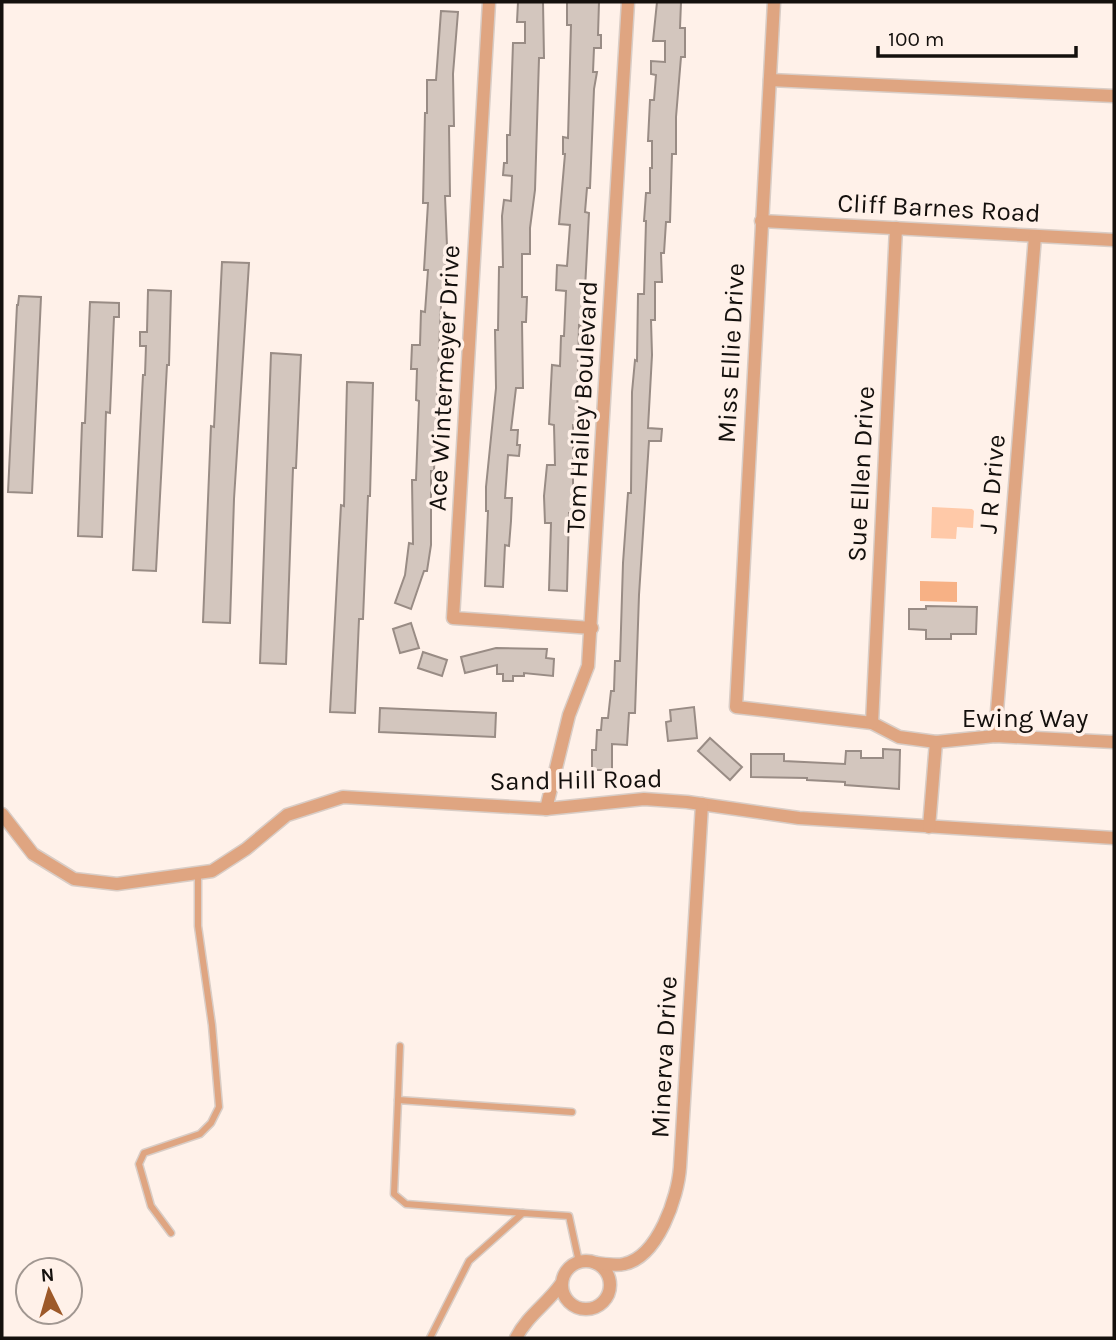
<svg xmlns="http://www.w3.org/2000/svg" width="1116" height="1340" font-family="Karla,sans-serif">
<rect width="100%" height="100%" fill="#fff1e9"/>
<path fill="#ffc9a8" d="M932,507L972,509L974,511L973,528L957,527L956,539L931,538Z"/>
<path fill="#f7b185" d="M920,581L957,582V602L920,601Z"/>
<g fill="#d3c6be" stroke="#998c85" stroke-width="2">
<path d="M518,2H543L544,58H539L535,190L530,228V254H522V297H527L526,322H522L523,388H516L511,430H518L517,445H520L519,456L508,455L505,498H512L511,521L509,546L505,545L503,587L485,586L488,511H486V487L496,388L495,330H498L499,267H503L502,216L504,200L511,201L512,176L503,175L504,163H507V135H510L513,43H525V22H517Z"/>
<path d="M567,2H599L598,35H601V48H594L593,72H597L594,89L590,188H587L585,212L589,213L583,326L579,325L577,425H573V513H569L567,591L549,590L551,523H545L544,496L547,465H555L554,425L549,424L552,365L560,366L561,336H564L566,291L556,290L557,265L567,266L570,225L559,224L565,154H563V137L568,138L571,25H567Z"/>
<path d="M657,2H681L680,28H685V57H681L676,117V154H672L670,222H666L664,253H661L662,282H655V320H651L652,355L648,428L662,429L661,441H649L639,595L635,713H629L627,745L612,744V770H592V750H596L597,730H601L602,718H608L611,691H614L615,661H620L623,563L628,493H631L632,392L635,360L637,361L638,294H644L646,221H644L646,193H650V168H652V141H648L650,100H654L656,75L651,74V61L665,62V41H653Z"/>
<path d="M441,11L458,12L453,74L454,126H449L450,196H445L447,246L443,305H441L434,471H431V545L427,571H424L411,609L395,603L405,575L409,543L413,544L412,480H416L419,401L416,400L417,369H411L412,345H420L421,311L425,312L428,270H424L428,203H423L425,113H427V80H436Z"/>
<path d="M222,262L249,263L234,499L230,623L203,622L211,426L214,427Z"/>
<path d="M148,290L171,291L169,365H167L156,571L133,570L143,375H145L146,346H140V332H147Z"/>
<path d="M19,296L41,297L32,493L8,492L17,305H18Z"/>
<path d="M90,302L119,303V317H114L110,413L106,412L102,537L78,536L82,423H85Z"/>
<path d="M271,353L301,355L296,468H293L286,664L260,663Z"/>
<path d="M347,382L373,383L370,496H368L363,619H359L355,713L330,712L341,505L344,506Z"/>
<path d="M926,606L977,607L976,634H951V639H926V630L909,629V609H926Z"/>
<path d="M411,623L419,648L400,653L393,629Z"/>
<path d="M496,648L547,649L546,658L554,659L553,676L524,673V676H513V681H503V674H497V665L465,673L461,657Z"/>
<path d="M423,652L447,660L442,676L418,668Z"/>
<path d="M694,707L697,738L668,741L666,722L671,721L670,710Z"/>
<path d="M380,708L496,713L495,737L379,732Z"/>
<path d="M710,738L742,767L730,780L698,751Z"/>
<path d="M883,749L900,750L899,789L845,785V782L807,780V778L751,777V754H784V761L845,764L846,751H861V758H883Z"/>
</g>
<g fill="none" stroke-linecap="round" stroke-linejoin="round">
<defs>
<g id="lane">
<path d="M398,1100L400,1046"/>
<path d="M523,1213L406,1204L394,1194L398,1100L572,1112"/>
<path d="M171,1233L151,1206L139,1164L144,1153L200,1134L211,1123L219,1107L212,1025L198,926V873"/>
<path d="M430,1338L469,1261L523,1213L569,1216L579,1262"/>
</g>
<g id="street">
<path d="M489,2L453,618L592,628"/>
<path d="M774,2L736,707L872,723L899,737L936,742L995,736L1114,742"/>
<path d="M770,80L1114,96"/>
<path d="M761,221L1114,240"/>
<path d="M872,723L896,228"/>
<path d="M995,736L1035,236"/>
<path d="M546,809L569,715L588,666L628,2"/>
<path d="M2,814L33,854L74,879L117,884L212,871L246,849L287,815L343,797L546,809L644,799L687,802L799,818L1114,838"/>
<path d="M929,827L936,742"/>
<circle cx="586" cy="1285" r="24"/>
<path d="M596,1263C605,1264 616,1266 624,1264C658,1257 678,1197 680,1167L702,804"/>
<path d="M516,1338C527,1316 547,1304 561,1284"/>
</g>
</defs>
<use href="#lane" stroke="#d9cdc6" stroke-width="9"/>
<use href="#street" stroke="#d9cdc6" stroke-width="15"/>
<use href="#lane" stroke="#dfa581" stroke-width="6"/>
<use href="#street" stroke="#dfa581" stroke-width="12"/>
</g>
<g text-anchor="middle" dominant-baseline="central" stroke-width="7" stroke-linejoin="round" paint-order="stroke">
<g font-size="26" fill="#14100d" stroke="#fff1e9">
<text transform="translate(939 208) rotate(3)">Cliff Barnes Road</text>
<text transform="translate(731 353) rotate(-87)">Miss Ellie Drive</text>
<text transform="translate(444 378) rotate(-87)">Ace Wintermeyer Drive</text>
<text transform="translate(582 407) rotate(-87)">Tom Hailey Boulevard</text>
<text transform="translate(861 474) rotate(-87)">Sue Ellen Drive</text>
<text transform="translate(992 484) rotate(-85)">J R Drive</text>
<text x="1025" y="718">Ewing Way</text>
<text transform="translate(576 780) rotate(-1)">Sand Hill Road</text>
<text transform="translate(664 1057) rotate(-87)">Minerva Drive</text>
</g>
</g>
<rect width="1116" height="1340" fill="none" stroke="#14100d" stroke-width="7"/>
<g transform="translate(49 1291) rotate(355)"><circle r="33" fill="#fff1e9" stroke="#a19791" stroke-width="2"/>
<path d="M0-5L12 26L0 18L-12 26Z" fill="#9d5929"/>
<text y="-10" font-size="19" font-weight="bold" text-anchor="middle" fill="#14100d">N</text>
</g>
<path d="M878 46v10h198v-10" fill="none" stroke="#14100d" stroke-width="3.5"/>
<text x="888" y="46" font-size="21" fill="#14100d" stroke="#fff1e9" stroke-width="5" paint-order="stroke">100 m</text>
</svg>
